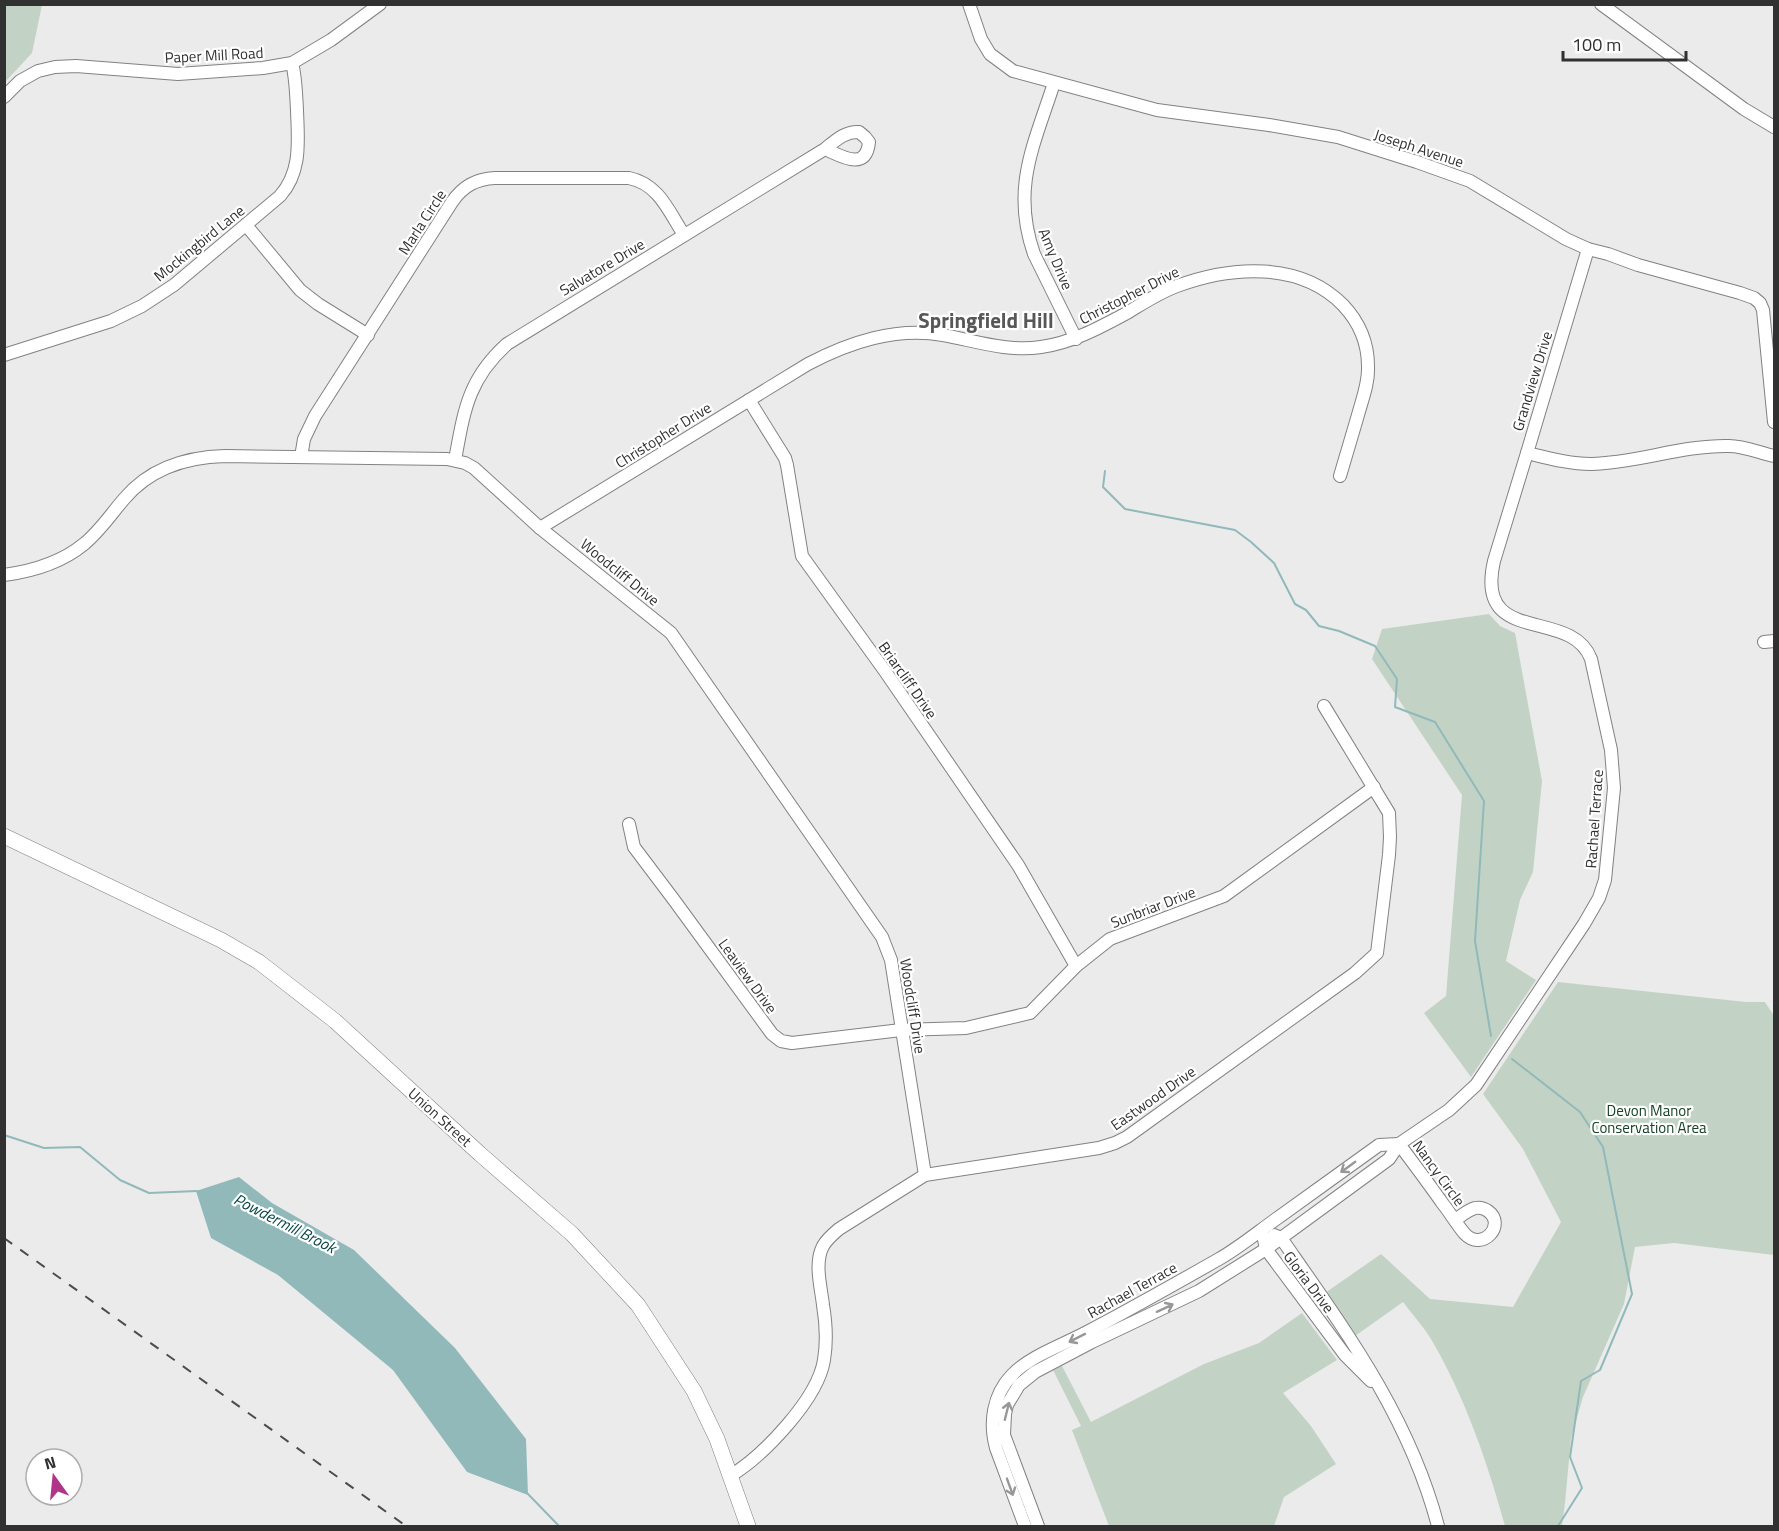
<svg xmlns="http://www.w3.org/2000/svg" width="1779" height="1531" font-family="'Titillium Web',sans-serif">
<rect width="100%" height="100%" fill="#ebebec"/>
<g fill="#c2d3c6">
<path d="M5,4L42,5L32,53L5,82Z"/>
<path d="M1489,614L1500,626L1515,633L1542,781L1533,872L1520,900L1506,961L1536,980L1471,1077L1424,1013L1446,996L1462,795L1372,659L1382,629Z"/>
<path d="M1558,982L1746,1002H1765L1774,1016V1255L1674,1243L1635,1247L1624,1304L1583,1397L1571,1438L1565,1503L1562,1526H1505C1487,1461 1465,1397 1431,1339C1423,1326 1412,1314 1403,1302L1355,1336L1325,1293L1381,1254L1430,1299L1513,1307L1561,1222L1523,1149L1483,1094Z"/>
<path d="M1302,1313L1337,1360L1283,1393L1311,1426L1336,1464L1284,1497L1274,1526H1109L1072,1430L1081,1426L1053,1370L1062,1366L1091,1422L1204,1364L1259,1343Z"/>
</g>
<path fill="#91b9ba" d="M239,1177L272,1203L354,1250L455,1348L526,1439L528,1495L467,1472L393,1370L278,1275L211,1238L196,1191Z"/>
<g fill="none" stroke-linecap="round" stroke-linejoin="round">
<g stroke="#91b9ba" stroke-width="2">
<path d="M1105,471L1103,487L1125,509L1235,530L1251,542L1274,563L1295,604L1306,610L1319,626L1339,631L1375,646L1397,679L1395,707L1435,722L1484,801L1475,941L1491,1036"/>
<path d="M1512,1059L1580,1112L1603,1147L1632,1294L1600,1370L1581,1381L1570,1457L1582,1488L1558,1526"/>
<path d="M4,1135L44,1148L80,1147L120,1180L149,1193L197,1191"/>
<path d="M527,1493L559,1526"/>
</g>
<defs>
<g id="minor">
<path d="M969,4L981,39L990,54L1013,71L1157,110L1269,125L1338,137L1417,162L1470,181L1566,239L1588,249L1608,254L1638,265L1740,293L1754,298L1760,303L1763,310L1774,422"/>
<path d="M1601,4L1744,109L1774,127"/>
<path d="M1054,83C1034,145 1011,188 1034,254L1076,339"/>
<path d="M4,97L20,81L38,71L55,67L76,66L178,74L263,68L292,63L331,40L380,4"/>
<path d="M246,225L300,290L318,304L368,335"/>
<path d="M1588,249L1527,453C1548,458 1569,464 1591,464C1637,463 1682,445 1729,446C1744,446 1760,453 1774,456"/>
<path d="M4,355L111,321L142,306L174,285L280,196C302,171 298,141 297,110C296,94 296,78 292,63"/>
<path d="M749,400L785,458L787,465L802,556L887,674L1018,865L1076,966"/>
<path d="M301,457L304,439L315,416L452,202C463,186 476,179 495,178H629C659,184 669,212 684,235"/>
<path d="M455,460C464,411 468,379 507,344L825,149C835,141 845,131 859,132L865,137L869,142C866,172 841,156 825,149"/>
<path d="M540,528L808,364C850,342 895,327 943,335C976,341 1007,352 1041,347C1071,343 1099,328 1125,314C1142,304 1158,293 1177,286C1231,266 1300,261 1343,305C1359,322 1368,343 1368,366C1369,383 1362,400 1358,415C1352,435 1346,456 1340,476"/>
<path d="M4,575C34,571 61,563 84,544C100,531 111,514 124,499C150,468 186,457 225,456L447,459L465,463L474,468L540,528L671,633L882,937L891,960L925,1175"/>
<path d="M1764,642L1774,641"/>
<path d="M629,824L634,847L674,900L772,1034L781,1041L792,1043L901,1030L966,1028L1030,1013L1076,966L1110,939L1224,896L1374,787"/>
<path d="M1399,1144C1414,1164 1429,1184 1443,1204C1451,1214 1457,1225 1465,1234C1482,1252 1507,1225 1488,1211C1484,1208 1480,1207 1475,1208C1468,1210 1461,1216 1455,1220"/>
<path d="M1262,1230L1266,1249L1345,1355L1371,1381"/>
<path d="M1274,1235L1281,1238C1345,1330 1409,1416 1438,1526"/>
<path d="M730,1476C763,1456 818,1399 824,1360C827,1342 826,1323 823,1305C821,1287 814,1263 823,1246C827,1239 833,1234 839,1229L925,1175L1099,1148L1115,1143L1127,1137L1355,973L1377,953L1389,855L1390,837L1389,813L1324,706"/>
<path d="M1025,1526L996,1448C989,1422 993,1395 1012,1375C1030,1356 1063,1345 1087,1332C1131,1309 1175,1284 1219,1259C1240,1247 1259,1231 1279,1217C1312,1193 1346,1169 1379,1145L1399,1144"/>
<path d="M1038,1526L1004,1435L1005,1414L1007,1405L1019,1385L1035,1372L1092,1342L1199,1291L1266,1249L1389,1159L1399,1144L1449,1110L1476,1085L1584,924L1599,898L1605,880L1614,788L1611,750L1591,659C1571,606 1474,648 1494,561L1527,453"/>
</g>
<path id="major" d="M4,836L221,940L259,962L335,1021L480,1154L572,1234L638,1305L694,1391L717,1439L748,1526"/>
</defs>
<use href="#minor" stroke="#828283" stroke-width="14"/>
<use href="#major" stroke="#828283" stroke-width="16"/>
<use href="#minor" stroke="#fff" stroke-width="12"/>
<use href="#major" stroke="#fff" stroke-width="15"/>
<path stroke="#4c4c4c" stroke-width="2" stroke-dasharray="10 10" stroke-linecap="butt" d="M4,1238L406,1526"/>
</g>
<defs><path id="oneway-shaft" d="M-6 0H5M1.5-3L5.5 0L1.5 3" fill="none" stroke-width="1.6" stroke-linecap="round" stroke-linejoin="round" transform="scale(1.5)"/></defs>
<g stroke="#989898">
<use href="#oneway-shaft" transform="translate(1348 1167) rotate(144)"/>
<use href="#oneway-shaft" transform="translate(1165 1308) rotate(-25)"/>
<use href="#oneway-shaft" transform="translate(1077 1338) rotate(153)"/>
<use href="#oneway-shaft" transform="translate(1007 1411) rotate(-76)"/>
<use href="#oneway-shaft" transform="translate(1010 1487) rotate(70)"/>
</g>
<g text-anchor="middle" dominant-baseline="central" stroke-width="4.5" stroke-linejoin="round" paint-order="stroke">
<g font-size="15" fill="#313131" stroke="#fff">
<text transform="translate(214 55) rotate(-3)">Paper Mill Road</text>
<text transform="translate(1419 148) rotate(18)">Joseph Avenue</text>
<text transform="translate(422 222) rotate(-57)">Marla Circle</text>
<text transform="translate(199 243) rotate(-39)">Mockingbird Lane</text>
<text transform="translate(1056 259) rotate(67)">Amy Drive</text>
<text transform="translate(602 267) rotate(-31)">Salvatore Drive</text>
<text transform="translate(1129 295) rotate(-27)">Christopher Drive</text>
<text transform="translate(1532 381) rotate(-73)">Grandview Drive</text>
<text transform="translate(663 435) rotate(-32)">Christopher Drive</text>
<text transform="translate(620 572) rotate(39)">Woodcliff Drive</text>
<text transform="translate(908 680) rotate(55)">Briarcliff Drive</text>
<text transform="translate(1594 819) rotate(-86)">Rachael Terrace</text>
<text transform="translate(1153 907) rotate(-21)">Sunbriar Drive</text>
<text transform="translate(748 976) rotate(54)">Leaview Drive</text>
<text transform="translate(913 1006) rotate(81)">Woodcliff Drive</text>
<text transform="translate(1153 1098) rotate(-35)">Eastwood Drive</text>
<text transform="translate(440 1117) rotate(42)">Union Street</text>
<text transform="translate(1439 1173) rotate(54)">Nancy Circle</text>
<text transform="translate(1309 1282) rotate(53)">Gloria Drive</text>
<text transform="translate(1132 1290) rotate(-29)">Rachael Terrace</text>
</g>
<g font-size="15" fill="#154223" stroke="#fff">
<text x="1649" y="1110">Devon Manor<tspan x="1649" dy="17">Conservation Area</tspan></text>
</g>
<g font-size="16" font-style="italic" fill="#094749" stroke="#fff">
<text transform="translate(285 1223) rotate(27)">Powdermill Brook</text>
</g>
<g font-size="21" font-weight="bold" fill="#575758" stroke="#fff">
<text x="986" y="320">Springfield Hill</text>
</g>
</g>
<rect width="1779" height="1531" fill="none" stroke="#313131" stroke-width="12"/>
<g transform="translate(54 1477) rotate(345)"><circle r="28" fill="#ffffff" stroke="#adadad" stroke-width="1.5"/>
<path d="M0-4.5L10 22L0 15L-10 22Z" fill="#af3588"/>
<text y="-9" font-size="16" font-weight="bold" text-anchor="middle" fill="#313131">N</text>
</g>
<path d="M1563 51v9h123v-9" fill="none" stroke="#313131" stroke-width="3"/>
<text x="1572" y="51" font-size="18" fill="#313131" stroke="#ffffff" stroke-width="4.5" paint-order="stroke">100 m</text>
</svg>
